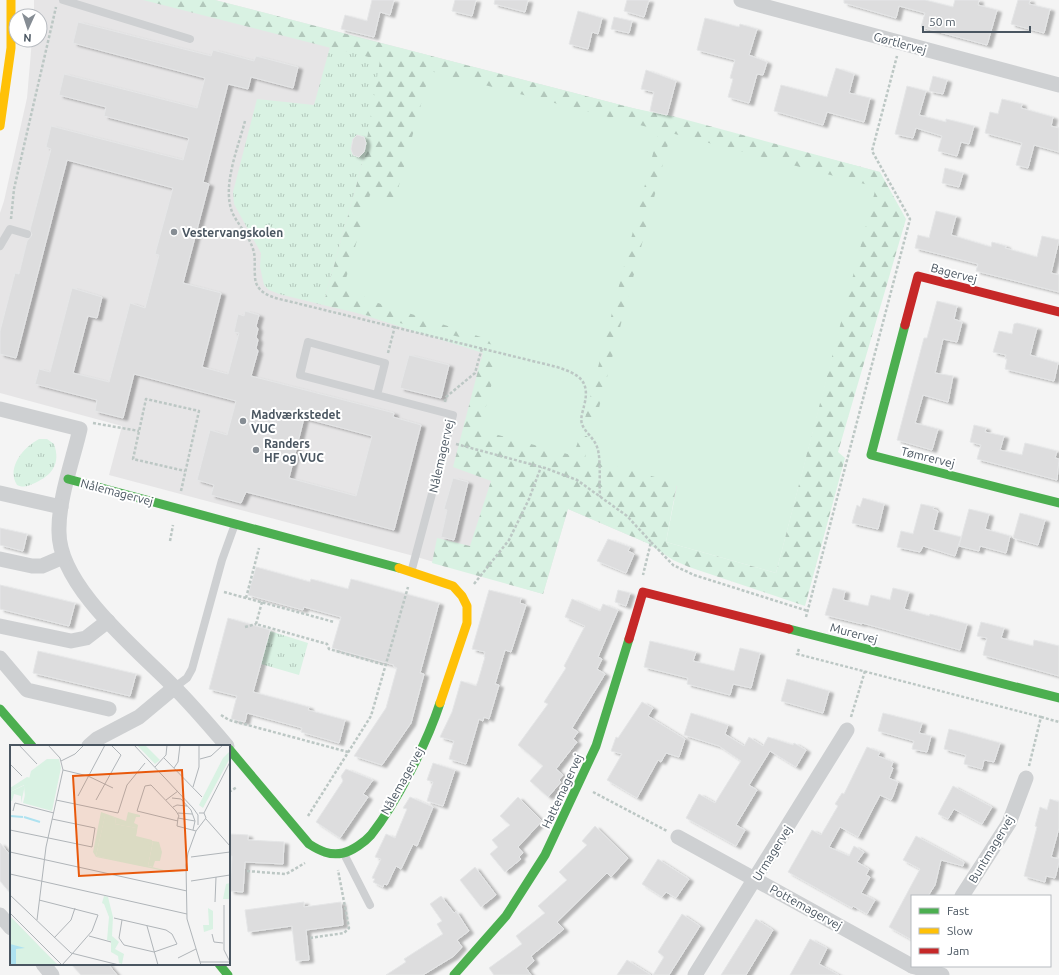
<svg xmlns="http://www.w3.org/2000/svg" width="1059" height="975" font-family="Ubuntu,sans-serif">
<defs>
<pattern id="forest-firs" width="22" height="20" patternUnits="userSpaceOnUse"><rect width="22" height="20" fill="#d9f2e3"/><path d="M5 1l3.5 6h-7zM16 11l3.5 6h-7z" fill="#b2c7bb"/></pattern>
<pattern id="park-tufts" width="24" height="20" patternUnits="userSpaceOnUse"><rect width="24" height="20" fill="#d9f2e3"/><path d="M3 7l-1-3M5 7V3M7 7l1-3M15 17l-1-3M17 17v-4M19 17l1-3" fill="none" stroke="#b2c7bb"/></pattern>
<filter id="shadow"><feDropShadow dx="4.5" dy="2.5" stdDeviation="1" flood-color="#0004"/></filter>
</defs>
<rect width="100%" height="100%" fill="#f4f4f4"/>
<path fill="#e6e5e6" d="M34,0H215L880,172L647,543L568,509L543,594L410,555L109,475L122,426L0,393V213L4,201L27,98L32,40H40V16H34Z"/>
<path fill="#d9f2e3" d="M396,47L857,166L877,187L776,573L666,542L677,486L465,430L483,353L332,305Z"/>
<path fill="url(#forest-firs)" d="M143,0H215L632,108L676,117L880,172L906,219L838,452L845,458L805,606L689,567L673,560L647,543L568,509L543,594L432,563L437,538L470,546L491,481L453,467L481,359L497,363L480,430L571,455L574,453L580,436H587L589,440L585,458L677,483L666,542L776,573L876,187L671,133L595,423L589,425L586,423L585,418L659,130L430,71L395,200L370,195L345,282L369,300L502,344L498,346L323,305L364,157L378,60Z"/>
<g fill="url(#park-tufts)">
<path d="M330,47L380,60L364,157L323,305L279,294L269,290L264,285L260,267L261,253L234,204L233,192L257,99L314,105Z"/>
<path d="M39,439H47L54,444C61,464 52,475 35,483C28,486 24,488 17,485C6,467 24,447 39,439Z"/>
<path d="M270,631L308,643L299,675L261,664Z"/>
</g>
<g fill="#ddddde" stroke="#e5e6e7" fill-rule="evenodd" filter="url(#shadow)">
<path d="M372,0H394L390,15L380,12L374,37L341,29L345,15L367,21Z"/>
<path d="M455,0H476L472,16L452,11Z"/>
<path d="M495,0H528L525,12L494,4Z"/>
<path d="M627,0H649L644,17L624,11Z"/>
<path d="M844,0H925L953,7L955,0H979L978,5L997,10L987,45L921,27L925,13L899,6L896,18L844,3Z"/>
<path d="M1018,0H1030L1029,4L1050,9L1044,33L1011,24Z"/>
<path d="M578,11L602,18L598,34L592,32L588,49L569,44Z"/>
<path d="M614,17L632,21L629,33L611,29Z"/>
<path d="M705,18L739,27L740,24L757,29L749,55L767,62L763,75L757,74L749,103L728,97L733,79L730,78L735,60L697,50Z"/>
<path d="M78,22L211,56L213,50L254,61L256,56L298,67L293,88L251,77L248,89L228,84L203,182L209,184L183,283L221,293L202,367L228,374L239,333L234,332L238,314L244,316L245,311L259,315L256,326L258,329L256,337L258,340L256,348L258,351L251,376L394,413L393,417L421,425L394,530L246,492L241,503L211,495L214,485L197,480L210,430L227,435L236,401L134,374L123,418L95,411L97,400L35,384L39,369L50,372L72,288L102,297L97,318L88,316L73,373L109,382L130,303L145,308L159,255L155,254L173,188L67,160L16,358L0,354V331L15,273L19,274L27,241L32,235L30,230L51,149L46,147L51,126L183,160L189,138L104,116L106,107L59,95L64,74L197,108L205,78L73,43ZM304,418L372,436L356,496L289,478Z"/>
<path d="M836,68L854,74L849,93L870,98L864,122L827,112L823,125L774,111L781,85L827,97Z"/>
<path d="M646,70L676,81L667,115L650,111L654,92L641,89Z"/>
<path d="M933,76L947,80L943,94L929,91Z"/>
<path d="M907,86L926,91L919,115L946,122V119L974,126L969,144L961,142L957,156L938,151L942,136L916,128L913,138L895,134Z"/>
<path d="M1002,99L1022,104L1021,108L1053,117L1051,126L1059,128V152L1034,145L1028,168L1016,165L1022,143L985,133L990,112L998,114Z"/>
<path d="M357,135L364,137L366,143L364,152L359,157L353,155L351,149L353,139Z"/>
<path d="M945,168L963,173L959,187L942,183Z"/>
<path d="M936,211L956,216L951,235L991,247L992,242L1006,246L1005,248L1037,257L1042,236L1059,240L1051,273L1059,275V292L976,271L978,264L915,248L918,235L929,238Z"/>
<path d="M937,301L957,306L954,319L962,322L957,342L943,339L935,373L953,376L948,402L923,395L915,423L938,429L932,450L897,440L924,338H927Z"/>
<path d="M1017,323L1037,328L1030,355L1058,363L1054,381L1005,369L1007,359H1005L1006,355L993,352L999,331L1012,334L1014,324Z"/>
<path d="M409,355L449,365L441,398L400,388Z"/>
<path d="M974,425L986,428L985,432L1004,436L1000,450L1022,455L1025,443L1057,451L1055,458L1059,459L1057,480L977,459L981,445L970,442Z"/>
<path d="M453,478L468,482L454,540L441,537L447,510L444,509Z"/>
<path d="M863,498L884,504L878,529L852,523L857,505L860,507Z"/>
<path d="M921,504L934,507L933,509L938,511L933,530L961,537L955,556L923,546L920,552L897,547L901,531L913,534Z"/>
<path d="M969,509L989,514L985,529L1010,536L1006,553L980,546L979,551L959,546Z"/>
<path d="M1020,513L1045,520L1038,545L1013,538Z"/>
<path d="M0,528L27,534L23,551L0,545Z"/>
<path d="M608,539L630,547L628,551L634,554L626,573L597,561Z"/>
<path d="M256,567L310,582L311,579L348,589L351,579L439,603L420,673L424,674L411,723L382,765L354,756L386,708L397,668L393,666L394,665L332,648L341,617L304,607L303,610L248,595Z"/>
<path d="M0,585L75,603L69,626L0,609Z"/>
<path d="M833,588L845,591L843,600L868,606L871,595L890,600L893,588L909,592L904,609L929,616L930,614L967,624L960,650L862,623V624L825,615Z"/>
<path d="M489,590L521,598L520,603L526,605L511,652L505,650L495,684L499,685L489,719L484,717L483,721L479,719L466,764L449,759L454,741L440,737L452,712L461,681L476,686L478,681L485,657H484L485,652L472,649Z"/>
<path d="M618,590L630,593L626,606L615,602Z"/>
<path d="M572,599L600,611L603,604L618,610L598,657L602,659L597,669L605,674L572,728L578,732L573,739L577,742L556,769L563,775L559,780L561,782L548,797L530,781L543,766L518,745L548,704L544,702L566,668L564,666L585,626L565,617Z"/>
<path d="M228,618L270,630L253,692L309,707L308,710L345,720L339,743L301,732L302,728L247,713L245,722L231,719L237,696L209,689Z"/>
<path d="M981,622L1004,628L1001,638L1033,646L1034,640L1059,646V676L983,655L987,638L977,636Z"/>
<path d="M650,641L696,652L693,661L734,671L740,648L760,653L751,688L733,684L730,695L687,684L688,678L644,667Z"/>
<path d="M38,651L136,674L130,696L33,673Z"/>
<path d="M787,679L829,691L823,713L781,701Z"/>
<path d="M642,702L653,708L648,716L685,739L679,757L666,753L661,762L658,760L637,798L607,780L622,754L611,751L616,737L618,738Z"/>
<path d="M691,713L728,725L725,734L744,746L749,737L763,746L768,737L793,745L794,743L806,750L796,767L770,751L749,785L757,790L736,825L745,830L736,846L686,818L699,794L715,803L741,761L719,746L684,735Z"/>
<path d="M883,713L922,723L919,733L931,736L927,752L912,749L914,741L878,731Z"/>
<path d="M949,729L1000,743L994,762L984,760L982,769L964,764L966,755L944,749Z"/>
<path d="M867,747L880,752L878,756L893,762L891,767L893,768L889,778L898,782L893,796L891,800L880,795L858,837L840,827L829,847L849,856L854,846L864,852L857,862L869,869L866,875L870,877L861,893L875,900L867,914L853,906L852,908L788,872L812,830L821,835L838,806L835,804L842,793L844,794Z"/>
<path d="M433,763L455,770L443,806L427,801L433,782L427,780Z"/>
<path d="M346,769L373,780L363,794L368,797L340,838L316,822L343,781L341,776Z"/>
<path d="M953,786L992,807L982,824L954,809L948,819L938,814Z"/>
<path d="M410,797L433,807L417,846L413,844L401,869L396,866L387,885L384,884L383,887L373,882L375,879L372,878L381,859L375,857L386,834L395,838L407,809L403,808Z"/>
<path d="M518,797L542,821L518,847L523,853L519,857L521,859L505,872L490,854L498,847L492,840L510,825L500,816Z"/>
<path d="M1050,799L1059,802V828L1051,857L1059,859V862L1055,878L1046,876L1045,882L1024,876L1037,827L1035,826L1040,807L1047,810Z"/>
<path d="M595,826L628,858L611,877L607,873L557,922L564,929L531,956L534,961L526,968L531,975H494L489,968L522,944L516,936L545,913L538,906L567,880L559,872L587,845L582,841Z"/>
<path d="M229,834L248,835V840L284,842L283,864L245,862L243,892L230,891L232,856H229Z"/>
<path d="M916,836L964,862L963,866L941,860L935,885L928,896H912V940L889,927L920,869L903,860Z"/>
<path d="M0,843L11,856V894L0,881Z"/>
<path d="M658,859L689,879L676,898L666,892L662,897L642,884Z"/>
<path d="M475,867L496,895L481,907L460,880Z"/>
<path d="M441,896L454,913L456,911L469,931L457,940L462,947L454,956L423,975H386L406,962L404,959L443,934L437,924L442,921L430,904Z"/>
<path d="M304,902V907L341,902L343,925L306,930L309,960L296,961L292,926L248,932L245,910Z"/>
<path d="M682,914L700,926L669,975H653L664,957L658,952Z"/>
<path d="M756,919L773,930L746,975H721Z"/>
<path d="M810,939L827,948L819,964L839,975H790Z"/>
<path d="M627,960L651,975H617Z"/>
<path d="M71,964H108L117,975H81Z"/>
</g>
<g fill="none" stroke-linecap="round" stroke-linejoin="round">
<g stroke="#bcc7c4" stroke-width="2.5" stroke-dasharray="3 2" stroke-linecap="butt">
<path d="M245,121C238,148 221,188 233,214C239,226 249,236 253,249C256,258 254,266 255,276C255,298 283,299 300,304L557,367C578,374 591,380 584,406C583,411 580,418 582,424C585,433 595,438 598,450C601,464 599,482 600,497"/>
<path d="M11,219L14,189L56,7"/>
<path d="M388,353L395,326"/>
<path d="M445,402L446,397L475,373L482,348"/>
<path d="M93,423L139,431"/>
<path d="M456,444L545,468L577,480L627,516L651,542L643,575"/>
<path d="M181,491L199,411L146,399L133,459L185,471"/>
<path d="M170,541L173,525"/>
<path d="M651,542L673,565L694,575L808,611"/>
<path d="M474,584L509,540L529,499L541,467"/>
<path d="M224,592L334,622"/>
<path d="M246,598L259,548"/>
<path d="M262,602L256,624L327,644L329,649L385,665"/>
<path d="M806,617L910,219L872,151L897,56"/>
<path d="M245,627L256,624"/>
<path d="M799,649L797,654L1041,717L1029,766"/>
<path d="M221,715L229,720L348,752"/>
<path d="M851,717L865,671"/>
<path d="M1041,717L1059,722"/>
<path d="M229,792L237,787"/>
<path d="M593,792L667,831"/>
<path d="M308,816L371,716L408,587"/>
<path d="M247,871L286,874L305,863"/>
<path d="M310,938L344,933L349,928L338,870"/>
</g>
<g stroke="#ced0d2" stroke-width="8">
<path d="M63,0L190,39"/>
<path d="M0,246L10,229L27,234"/>
<path d="M377,395L300,375L308,342L385,363L377,395L453,415L412,569"/>
<path d="M175,687L187,678L192,669L222,560L235,524"/>
<path d="M344,854L370,905"/>
</g>
<g stroke="#ced0d2" stroke-width="15">
<path d="M741,0L1059,85"/>
<path d="M0,409L80,429C73,460 58,500 59,532C59,587 138,650 174,687C193,706 210,726 227,746"/>
<path d="M0,493L61,507"/>
<path d="M0,559L32,566H42L63,557"/>
<path d="M0,626L71,641L86,638L108,621"/>
<path d="M0,658L27,690L109,709"/>
<path d="M89,746L97,739L139,717L175,687"/>
<path d="M678,837L912,966"/>
<path d="M962,896L1009,823L1026,778"/>
<path d="M0,915L11,928"/>
<path d="M43,964L52,975"/>
<path d="M912,966L942,975"/>
<path d="M695,975L847,730"/>
</g>
<g stroke="#4caf50" stroke-width="9">
<path d="M905,325L871,455L1059,503"/>
<path d="M68,479L399,568"/>
<path d="M789,629L1059,698"/>
<path d="M0,709L32,746"/>
<path d="M229,749L309,844C320,851 330,856 343,853C352,851 365,842 371,835C397,802 427,743 440,703"/>
<path d="M219,964L228,975"/>
<path d="M454,975L506,916L545,855L596,746L629,639"/>
</g>
<g stroke="#ffc107" stroke-width="9">
<path d="M0,126L11,48V0"/>
<path d="M399,568L453,586L462,596L467,606V623L440,703"/>
</g>
<g stroke="#c62828" stroke-width="9">
<path d="M905,325L918,276L1059,312"/>
<path d="M629,639L643,592L789,629"/>
</g>
</g>
<g fill="#868d94" stroke="#fff" stroke-width="1.5">
<circle cx="174" cy="232" r="4"/>
<circle cx="243" cy="421" r="4"/>
<circle cx="256" cy="450" r="4"/>
</g>
<g text-anchor="middle" dominant-baseline="central" stroke-width="4" stroke-linejoin="round" paint-order="stroke">
<g font-size="12" fill="#4a5661" stroke="#fff">
<text transform="translate(900 43) rotate(15)">Gørtlervej</text>
<text transform="translate(954 273) rotate(15)">Bagervej</text>
<text transform="translate(441 456) rotate(-77)">Nålemagervej</text>
<text transform="translate(928 457) rotate(14)">Tømrervej</text>
<text transform="translate(117 492) rotate(15)">Nålemagervej</text>
<text transform="translate(854 633) rotate(15)">Murervej</text>
<text transform="translate(402 781) rotate(-61)">Nålemagervej</text>
<text transform="translate(562 791) rotate(-65)">Hattemagervej</text>
<text transform="translate(991 849) rotate(-59)">Buntmagervej</text>
<text transform="translate(772 853) rotate(-58)">Urmagervej</text>
<text transform="translate(806 907) rotate(29)">Pottemagervej</text>
</g>
<g font-size="12" font-weight="bold" fill="#4a5661" stroke="#fff" text-anchor="start">
<text x="182" y="232">Vestervangskolen</text>
<text x="251" y="414">Madværkstedet<tspan x="251" dy="14">VUC</tspan></text>
<text x="264" y="443">Randers<tspan x="264" dy="14">HF og VUC</tspan></text>
</g>
</g>
<g transform="translate(10 745)">
<rect width="220" height="220" fill="#f4f4f4"/>
<path d="M15,40L11,58V51L4,49L2,56L0,55V47ZM95,70L106,73L105,79L127,83L126,91L142,95L137,122L86,111Z" fill="#d9f2e3"/>
<path d="M127,0H135L150,15L145,19ZM220,6V13L193,63L189,60L194,50L213,13ZM17,32L21,33L15,53L14,40L0,47V43ZM91,67L116,76L118,67L130,70V72H126L124,78L128,80L126,91V83L116,81L115,83V81L105,79L106,73L95,71L86,111L108,115L115,85L109,115L133,120L140,98L124,92L143,96L138,121L174,130L86,112L83,107ZM198,163L203,166V184L194,187L193,180H199Z" fill="#d9f2e3"/>
<path d="M37,14H49L51,23L42,66L13,58L21,26ZM143,96L149,97L152,107L150,116H145L143,122L138,121ZM220,138V154H213L216,139ZM94,151L98,152L103,172L102,191L109,197L105,204L114,209L112,219L109,218L108,211L101,207V196L97,195L99,172L94,159L92,158ZM0,171L30,202L48,220H0Z" fill="#d9f2e3"/>
<path d="M0,199L15,203L6,204V220H1Z" fill="#aee2f0"/>
<path fill="none" stroke="#aee2f0" stroke-width="2" d="M0,71L13,72M14,72L30,77"/>
<path fill="none" stroke="#b0b5b9" stroke-width="1" d="M9,0L27,19M124,0L183,63L188,70V80M154,13L192,52M190,14L201,11L213,0M51,16L65,9L74,0M0,19L12,31M145,22L156,10L157,0M164,23L168,17L170,0M53,25L78,31L103,43M183,42L189,22V0M68,51L95,0M162,53L171,54L181,65L185,76L183,85M46,55L108,68L117,40L135,18M86,55L111,10L101,0M156,55L168,46M163,62L167,60L177,61M3,66L5,58L44,68M168,68L182,69M189,68H194L196,73L186,86L178,108L176,120L177,174L191,220M194,68L220,17M168,73L185,76M196,74L220,101M168,76L127,66L135,41L141,40L166,66L169,71L168,73L167,81L186,86M0,85L82,102L85,83L42,74M0,107L177,146M181,112L220,107M0,129L177,169M181,136L220,130M0,150L61,208L109,220M29,155L88,170L82,186L62,209M205,157L206,132M214,160V205L220,217M0,168L52,220M104,173L156,185L162,189L167,199L144,207L114,200L109,193L112,175M27,175L36,102L53,25L50,13L38,0M137,181L148,220M202,189L204,197L213,198M79,191L101,197M44,193L61,175L65,163M168,213L186,204M190,217H220M52,220L62,209"/>
<path fill="#e8590c" fill-opacity="0.15" stroke="#e8590c" stroke-width="2" d="M172,25L177,125L69,131L63,31Z"/>
<rect width="220" height="220" fill="none" stroke="#4a5661" stroke-width="2"/>
</g>
<rect x="911" y="895" width="140" height="72" fill="#ffffff" stroke="#b7bbc0"/>
<rect x="919" y="908" width="20" height="6" fill="#4caf50" stroke="#b7bbc0"/>
<text x="947" y="915" font-size="12" fill="#4a5661">Fast</text>
<rect x="919" y="928" width="20" height="6" fill="#ffc107" stroke="#b7bbc0"/>
<text x="947" y="935" font-size="12" fill="#4a5661">Slow</text>
<rect x="919" y="948" width="20" height="6" fill="#c62828" stroke="#b7bbc0"/>
<text x="947" y="955" font-size="12" fill="#4a5661">Jam</text>
<g transform="translate(28 28) rotate(183)"><circle r="19" fill="#ffffff" stroke="#b7bbc0"/>
<path d="M0-3L7 15L0 10L-7 15Z" fill="#868d94"/>
<text y="-6" font-size="11" font-weight="bold" text-anchor="middle" fill="#4a5661">N</text>
</g>
<path d="M923 26v6h107v-6" fill="none" stroke="#4a5661" stroke-width="2"/>
<text x="929" y="26" font-size="12" fill="#4a5661" stroke="#ffffff" stroke-width="3" paint-order="stroke">50 m</text>
</svg>
